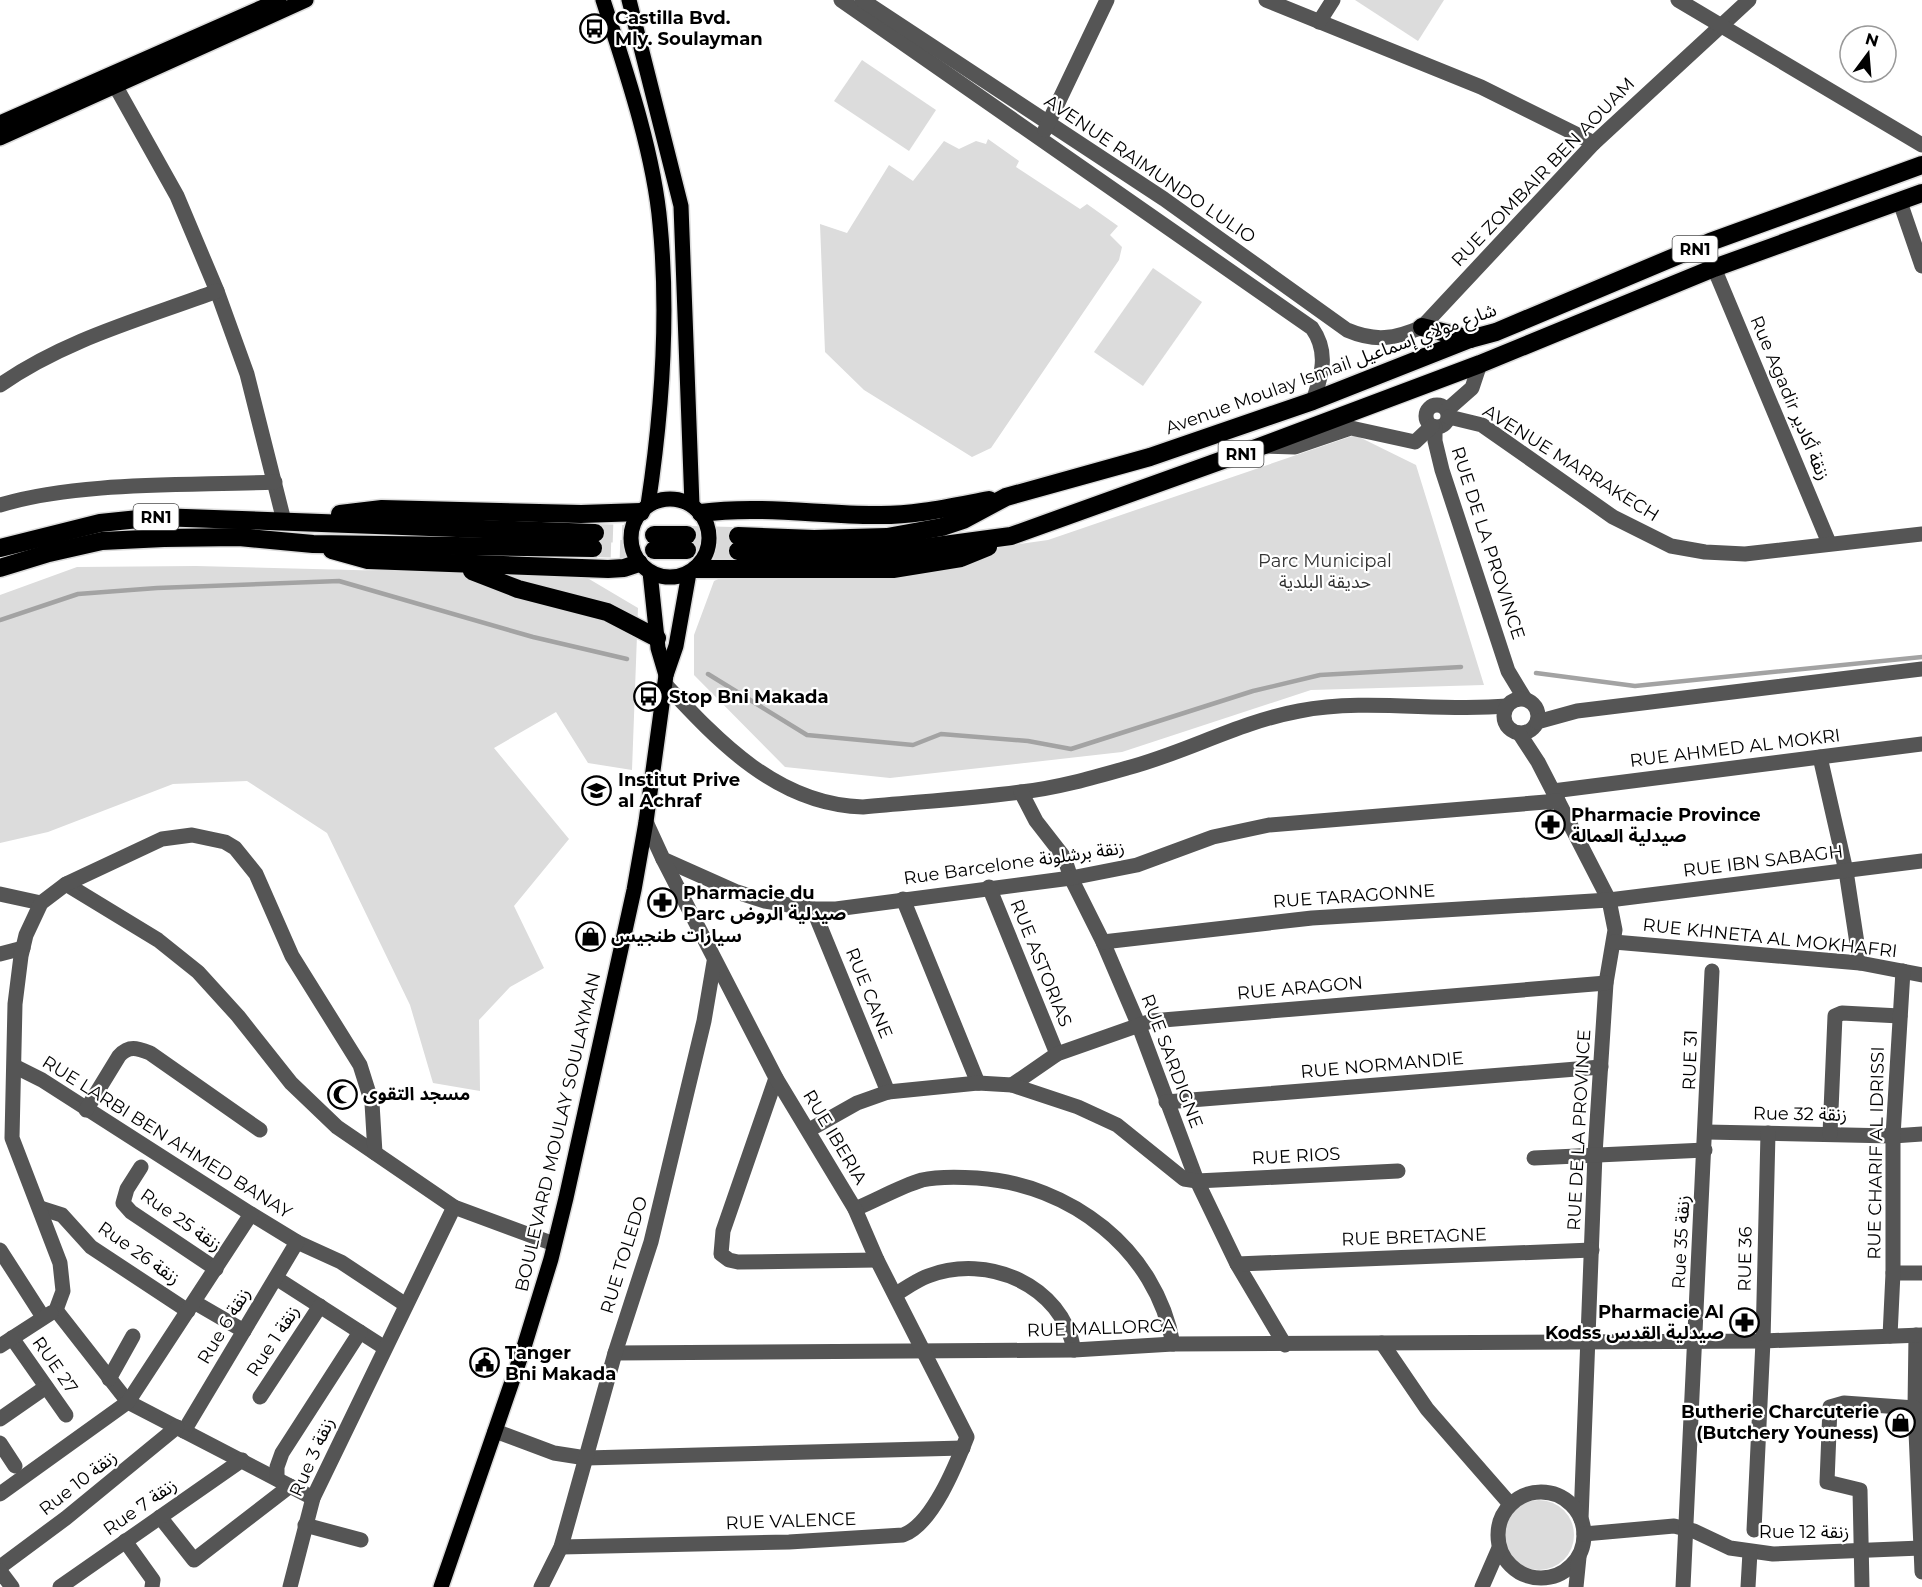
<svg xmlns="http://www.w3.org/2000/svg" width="1922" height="1587" font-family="Montserrat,'Noto Sans Arabic',sans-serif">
<rect width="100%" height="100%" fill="#fff"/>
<g fill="#dcdcdc">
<path d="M1355,0H1444L1418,41Z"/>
<path d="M862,60L936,110L909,151L834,101Z"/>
<path d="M988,139L1019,161L1016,167L1080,209L1087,204L1118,226L1110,235L1122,247L1119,260L991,448L972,457L864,390L825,352L820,224L847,233L889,165L913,181L944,141L959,149L976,141L986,144Z"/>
<path d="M1153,268L1202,302L1143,386L1094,352Z"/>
<path d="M1355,435L1416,465L1484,685L1311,690L1122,752L890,778L785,767L694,675V635L714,581L740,569L913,559L1048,540Z"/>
<path d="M196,566L584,576L638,608L632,770L588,763L556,712L494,748L569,839L514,906L544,968L510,987L479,1020L480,1091L433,1083L410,1005L327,833L247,781L173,784L48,832L0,843V595L77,567Z"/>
<circle cx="1539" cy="1535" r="35"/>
</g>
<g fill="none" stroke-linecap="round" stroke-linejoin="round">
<g stroke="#a3a3a3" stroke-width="4.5">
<path d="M0,620L78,594L157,588L339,581L533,637L627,659"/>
<path d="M1536,673L1635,686L1922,657"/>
<path d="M708,674L807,735L913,745L941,734L1028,741L1071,749L1253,691L1320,675L1461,667"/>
</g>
<g stroke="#d9d9d9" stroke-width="18" stroke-dasharray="18 9" stroke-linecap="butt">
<path d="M595,533L654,535"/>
<path d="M687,535L738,536"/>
<path d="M593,548L654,550"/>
<path d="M687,550L738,551"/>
</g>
<defs>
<g id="major">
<path d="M603,0C625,68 654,153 660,224C669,318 662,413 648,505"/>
<path d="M629,0L681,206L692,505"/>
<path d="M0,123L279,0"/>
<path d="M0,138L306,0"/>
<circle cx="670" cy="538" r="39"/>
<path d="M650,572L658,648L666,675"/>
<path d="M441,1587L524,1347L551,1259L566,1198L634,890L646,822L666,675L676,646L689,573"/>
</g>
<g id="highway">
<path d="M1422,327L1470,339"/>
<path d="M701,513C758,505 818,515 875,515C914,516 952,507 989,500"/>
<path d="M340,514L382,509L581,514L641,512"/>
<path d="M654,535H687"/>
<path d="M738,536L814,539L887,537L942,527L963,520L1006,497L1150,457L1313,401L1470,339L1496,332L1710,242L1922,165"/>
<path d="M0,548L100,523L158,517L595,533"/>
<path d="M332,550L368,560L608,569L624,568L639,563"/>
<path d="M654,550H687"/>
<path d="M738,551L783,555H869L1011,536L1259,447L1480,364L1714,268L1922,193"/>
<path d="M0,568L49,553L102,541L164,538L239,537L313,544L593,548"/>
<path d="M696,569H893L961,558L988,547"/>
<path d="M472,571L518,589L607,612L657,638"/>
</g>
</defs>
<use href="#major" stroke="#dbdbdb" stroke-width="18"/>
<use href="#highway" stroke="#dbdbdb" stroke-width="21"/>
<g stroke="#555" stroke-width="15">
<path d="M841,0L1312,328C1329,352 1322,374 1313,401"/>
<path d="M862,0L1164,199L1347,330C1375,342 1395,339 1422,327L1594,143L1749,0"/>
<path d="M1266,0L1481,87L1594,143"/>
<path d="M1678,0L1922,145"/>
<path d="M1319,22L1333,0"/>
<path d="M116,87L177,196L217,291L247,374L284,521"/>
<path d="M1045,130L1107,0"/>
<path d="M1900,202L1922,266"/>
<path d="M1714,268L1829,543"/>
<path d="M0,385C66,339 142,319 217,291"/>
<circle cx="1437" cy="416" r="11"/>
<path d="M1447,410L1472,388L1480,364"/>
<path d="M1449,417L1482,425L1613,517L1671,546L1705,552L1745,554L1922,534"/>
<path d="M1435,427V441L1442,470L1508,671L1525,699"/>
<path d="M1265,446L1295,447L1351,428L1415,442L1432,426"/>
<path d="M0,505C81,481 189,486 275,482"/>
<path d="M665,684C719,742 778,805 863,807C915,802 968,799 1021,792C1057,788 1092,778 1127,768C1185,753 1239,722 1299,711C1367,698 1438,712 1507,706"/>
<circle cx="1521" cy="716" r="17"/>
<path d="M1537,722L1577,711L1922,669"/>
<path d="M1519,733L1538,762L1609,900L1615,930L1606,983L1595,1154L1581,1519"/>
<path d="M1820,757L1846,871L1860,963"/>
<path d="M1553,791L1922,744"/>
<path d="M1021,792L1036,821L1064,857L1071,878L1103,942L1139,1026L1197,1181L1237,1264L1285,1345"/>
<path d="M646,822L663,859L737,892L765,901L813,909H836L1071,878L1137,865L1213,837L1269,825L1558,801"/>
<path d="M66,884L158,940L198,972L238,1016L291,1083L337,1127L454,1207L554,1244"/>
<path d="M989,887L1057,1054"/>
<path d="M0,894L41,903"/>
<path d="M903,899L978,1083"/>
<path d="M813,909L888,1092"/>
<path d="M1103,942L1312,918L1609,900L1922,861"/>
<path d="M1614,942L1860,963L1922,975"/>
<path d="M0,954L23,948"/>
<path d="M16,1067L42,1080L251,1214L297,1242L341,1262L406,1305"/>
<path d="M776,1078L723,1231L721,1254L729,1260L738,1262L877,1260"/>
<path d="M1012,1085L1057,1054L1151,1021L1606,983"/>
<path d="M1166,1102L1601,1067"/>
<path d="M86,1110L119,1056C129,1045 137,1048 150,1053L260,1130"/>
<path d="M809,1130L857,1103L888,1092L978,1083L1012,1085L1078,1107L1117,1125L1184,1179L1197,1181L1398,1171"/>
<path d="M1706,1132L1893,1136L1922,1134"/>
<path d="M1830,1134L1835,1016L1842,1013L1900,1016"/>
<path d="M1534,1158L1705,1150"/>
<path d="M141,1167L127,1189L123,1203L131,1212L216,1269"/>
<path d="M40,1208L62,1215L91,1247L188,1311"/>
<path d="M855,1209C877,1200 899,1187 922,1180C939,1176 960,1177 977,1178C1070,1184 1156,1249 1173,1344"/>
<path d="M0,1250L43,1317"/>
<path d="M1237,1264L1592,1250"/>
<path d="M1893,1273H1922"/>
<path d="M276,1278L385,1348"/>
<path d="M896,1294C906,1288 917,1280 928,1276C988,1253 1062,1285 1074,1350"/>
<path d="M194,1302L244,1331"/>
<path d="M56,1310L63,1291L60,1263L12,1138L15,1004L21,956L26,935L41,903L66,884L162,839L192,835L225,842L235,848L256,874L292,956L360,1065L372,1103L375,1153"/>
<path d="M56,1310L128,1402L313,1498"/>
<path d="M1916,1335L1915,1408L1922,1572"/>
<path d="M1890,1336L1893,1273V1136L1903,971"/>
<path d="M12,1338L66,1415"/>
<path d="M1382,1343L1427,1409L1510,1504"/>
<path d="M0,1346L51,1313"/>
<path d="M615,1353L1074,1350L1173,1344L1763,1341L1922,1335"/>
<path d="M109,1379L133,1336"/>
<path d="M260,1397L320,1306"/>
<path d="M0,1419L46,1387"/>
<path d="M184,1431L297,1242"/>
<path d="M495,1431L554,1453L586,1458L963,1448"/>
<path d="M0,1443L15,1466"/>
<path d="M277,1479V1467L282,1453L360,1332"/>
<circle cx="1541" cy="1535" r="43"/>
<path d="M0,1494L128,1402L251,1214"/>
<path d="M160,1517L194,1560L290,1486"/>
<path d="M305,1525L361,1540"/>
<path d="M1754,1530L1763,1341L1768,1133"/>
<path d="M1584,1534L1674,1526L1694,1531L1730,1548L1773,1554L1921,1548"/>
<path d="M125,1541L153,1580L152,1587"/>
<path d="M561,1547L789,1542L903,1535C932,1525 956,1465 967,1437L877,1260L855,1209L776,1078L663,859"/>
<path d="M0,1567L66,1518L177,1427"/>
<path d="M0,1571L12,1587"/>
<path d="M60,1587L242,1460"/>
<path d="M290,1587L313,1498L454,1207"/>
<path d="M541,1587L561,1547L615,1353L651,1242L704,1021L714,962"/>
<path d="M1482,1587L1499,1548"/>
<path d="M1576,1587L1579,1557"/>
<path d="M1683,1587L1712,971"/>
<path d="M1748,1587L1750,1552"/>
<path d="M1862,1587L1860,1490L1827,1482L1830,1407L1844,1403L1915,1408"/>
</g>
<use href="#major" stroke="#000" stroke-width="15"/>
<use href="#highway" stroke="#000" stroke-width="18"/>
</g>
<defs>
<symbol id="bus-ring" viewBox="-11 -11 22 22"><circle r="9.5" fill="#fff" stroke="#000" stroke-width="1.5"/><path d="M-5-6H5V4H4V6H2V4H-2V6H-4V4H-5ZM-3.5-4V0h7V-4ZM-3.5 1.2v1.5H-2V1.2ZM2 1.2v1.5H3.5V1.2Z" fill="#000"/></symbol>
<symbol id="school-ring" viewBox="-11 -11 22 22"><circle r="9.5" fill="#fff" stroke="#000" stroke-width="1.5"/><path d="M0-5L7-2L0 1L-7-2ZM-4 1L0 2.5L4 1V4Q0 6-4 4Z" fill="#000"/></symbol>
<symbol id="pharmacy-ring" viewBox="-11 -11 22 22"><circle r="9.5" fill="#fff" stroke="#000" stroke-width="1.5"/><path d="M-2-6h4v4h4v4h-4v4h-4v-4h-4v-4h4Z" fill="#000"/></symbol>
<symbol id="shop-ring" viewBox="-11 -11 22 22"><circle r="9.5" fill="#fff" stroke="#000" stroke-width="1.5"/><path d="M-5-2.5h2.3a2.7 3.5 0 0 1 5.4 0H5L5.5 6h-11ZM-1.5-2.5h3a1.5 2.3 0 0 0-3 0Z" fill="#000"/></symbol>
<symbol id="mosque-ring" viewBox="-11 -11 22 22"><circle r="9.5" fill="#fff" stroke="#000" stroke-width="1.5"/><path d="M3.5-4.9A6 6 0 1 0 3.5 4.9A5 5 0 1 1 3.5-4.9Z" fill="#000"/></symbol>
<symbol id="civic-ring" viewBox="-11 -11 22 22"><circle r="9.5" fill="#fff" stroke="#000" stroke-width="1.5"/><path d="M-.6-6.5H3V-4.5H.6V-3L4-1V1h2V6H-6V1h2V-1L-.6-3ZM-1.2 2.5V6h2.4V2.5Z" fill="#000"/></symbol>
</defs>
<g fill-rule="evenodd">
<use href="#bus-ring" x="578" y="12" width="33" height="33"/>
<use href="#bus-ring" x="632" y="680" width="33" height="33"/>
<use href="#school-ring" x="580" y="774" width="33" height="33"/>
<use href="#pharmacy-ring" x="1534" y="808" width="33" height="33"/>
<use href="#pharmacy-ring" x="646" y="886" width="33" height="33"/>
<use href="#shop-ring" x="574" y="920" width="33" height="33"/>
<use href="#mosque-ring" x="326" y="1078" width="33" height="33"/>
<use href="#pharmacy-ring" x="1728" y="1306" width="33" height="33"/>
<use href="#civic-ring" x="468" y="1346" width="33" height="33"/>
<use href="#shop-ring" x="1884" y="1406" width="33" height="33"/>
</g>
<g text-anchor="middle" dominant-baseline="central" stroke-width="4.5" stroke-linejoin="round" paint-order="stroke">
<g fill="#fff" stroke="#4c4c4c" stroke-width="1.5">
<rect x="1672.5" y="236" width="45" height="26" rx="4.5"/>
<rect x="1218.5" y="441" width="45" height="26" rx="4.5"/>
<rect x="133.5" y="504" width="45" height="26" rx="4.5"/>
</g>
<g font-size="16" font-weight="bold" fill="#000">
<text x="1695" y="249">RN1</text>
<text x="1241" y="454">RN1</text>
<text x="156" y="517">RN1</text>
</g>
<g font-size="18" font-weight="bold" fill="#000" stroke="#fff" text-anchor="start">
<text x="615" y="18">Castilla Bvd.<tspan x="615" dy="21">Mly. Soulayman</tspan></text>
<text x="669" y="697">Stop Bni Makada</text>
<text x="618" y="780">Institut Prive<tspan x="618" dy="21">al Achraf</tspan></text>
<text x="1571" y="815">Pharmacie Province<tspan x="1571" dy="21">صيدلية العمالة</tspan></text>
<text x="683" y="893">Pharmacie du<tspan x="683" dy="21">Parc صيدلية الروض</tspan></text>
<text x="611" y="936">سيارات طنجيس</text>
<text x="363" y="1094">مسجد التقوى</text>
<text x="1724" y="1312" text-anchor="end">Pharmacie Al<tspan x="1724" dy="21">Kodss صيدلية القدس</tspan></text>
<text x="505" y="1353">Tanger<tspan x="505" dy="21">Bni Makada</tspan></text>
<text x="1879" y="1412" text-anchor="end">Butherie Charcuterie<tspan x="1879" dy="21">(Butchery Youness)</tspan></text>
</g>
<g font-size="18" fill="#000" stroke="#fff">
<text transform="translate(1150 169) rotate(34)">AVENUE RAIMUNDO LULIO</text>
<text transform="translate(1543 172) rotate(-46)">RUE ZOMBAIR BEN AOUAM</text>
<text transform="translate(1331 369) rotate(-20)">Avenue Moulay Ismail شارع مولاي إسماعيل</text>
<text transform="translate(1790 398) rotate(67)">Rue Agadir زنقة أكادير</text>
<text transform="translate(1571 463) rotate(32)">AVENUE MARRAKECH</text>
<text transform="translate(1488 543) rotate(72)">RUE DE LA PROVINCE</text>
<text transform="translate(1735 748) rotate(-7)">RUE AHMED AL MOKRI</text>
<text transform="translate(1763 861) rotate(-7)">RUE IBN SABAGH</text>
<text transform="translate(1014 863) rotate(-8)">Rue Barcelone زنقة برشلونة</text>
<text transform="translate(1354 896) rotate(-4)">RUE TARAGONNE</text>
<text transform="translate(1770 938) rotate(6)">RUE KHNETA AL MOKHAFRI</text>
<text transform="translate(1041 963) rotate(68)">RUE ASTORIAS</text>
<text transform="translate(1300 988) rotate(-5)">RUE ARAGON</text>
<text transform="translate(869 993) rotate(68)">RUE CANE</text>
<text transform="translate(1690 1060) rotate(-88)">RUE 31</text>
<text transform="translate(1172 1061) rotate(69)">RUE SARDIGNE</text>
<text transform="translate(1382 1065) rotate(-5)">RUE NORMANDIE</text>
<text transform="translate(1800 1114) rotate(1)">Rue 32 زنقة</text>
<text transform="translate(1579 1130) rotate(-87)">RUE DE LA PROVINCE</text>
<text transform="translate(558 1132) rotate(-77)">BOULEVARD MOULAY SOULAYMAN</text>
<text transform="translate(167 1137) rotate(32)">RUE LARBI BEN AHMED BANAY</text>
<text transform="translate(835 1137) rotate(59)">RUE IBERIA</text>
<text transform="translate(1876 1153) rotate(-89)">RUE CHARIF AL IDRISSI</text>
<text transform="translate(1296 1156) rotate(-3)">RUE RIOS</text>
<text transform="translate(181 1220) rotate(35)">Rue 25 زنقة</text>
<text transform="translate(1414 1237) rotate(-2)">RUE BRETAGNE</text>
<text transform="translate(1681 1242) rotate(-87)">Rue 35 زنقة</text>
<text transform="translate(139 1253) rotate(35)">Rue 26 زنقة</text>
<text transform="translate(624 1255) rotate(-73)">RUE TOLEDO</text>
<text transform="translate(1745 1259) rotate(-89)">RUE 36</text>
<text transform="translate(224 1326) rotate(-59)">Rue 6 زنقة</text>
<text transform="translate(1101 1328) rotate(-2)">RUE MALLORCA</text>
<text transform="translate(273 1341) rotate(-57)">Rue 1 زنقة</text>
<text transform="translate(55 1365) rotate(55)">RUE 27</text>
<text transform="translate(312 1457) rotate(-66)">Rue 3 زنقة</text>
<text transform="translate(78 1483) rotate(-38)">Rue 10 زنقة</text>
<text transform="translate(140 1507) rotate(-35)">Rue 7 زنقة</text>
<text transform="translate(791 1521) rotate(-2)">RUE VALENCE</text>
<text x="1804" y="1532">Rue 12 زنقة</text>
</g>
<g font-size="18" fill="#333" stroke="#fff">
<text x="1325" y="561">Parc Municipal<tspan x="1325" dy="21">حديقة البلدية</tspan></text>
</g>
</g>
<g transform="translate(1868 54) rotate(16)"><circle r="28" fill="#ffffff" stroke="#999999" stroke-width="1.5"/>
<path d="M0-4.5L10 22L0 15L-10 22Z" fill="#000000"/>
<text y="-9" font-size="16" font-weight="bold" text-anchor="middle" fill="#000000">N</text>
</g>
</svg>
